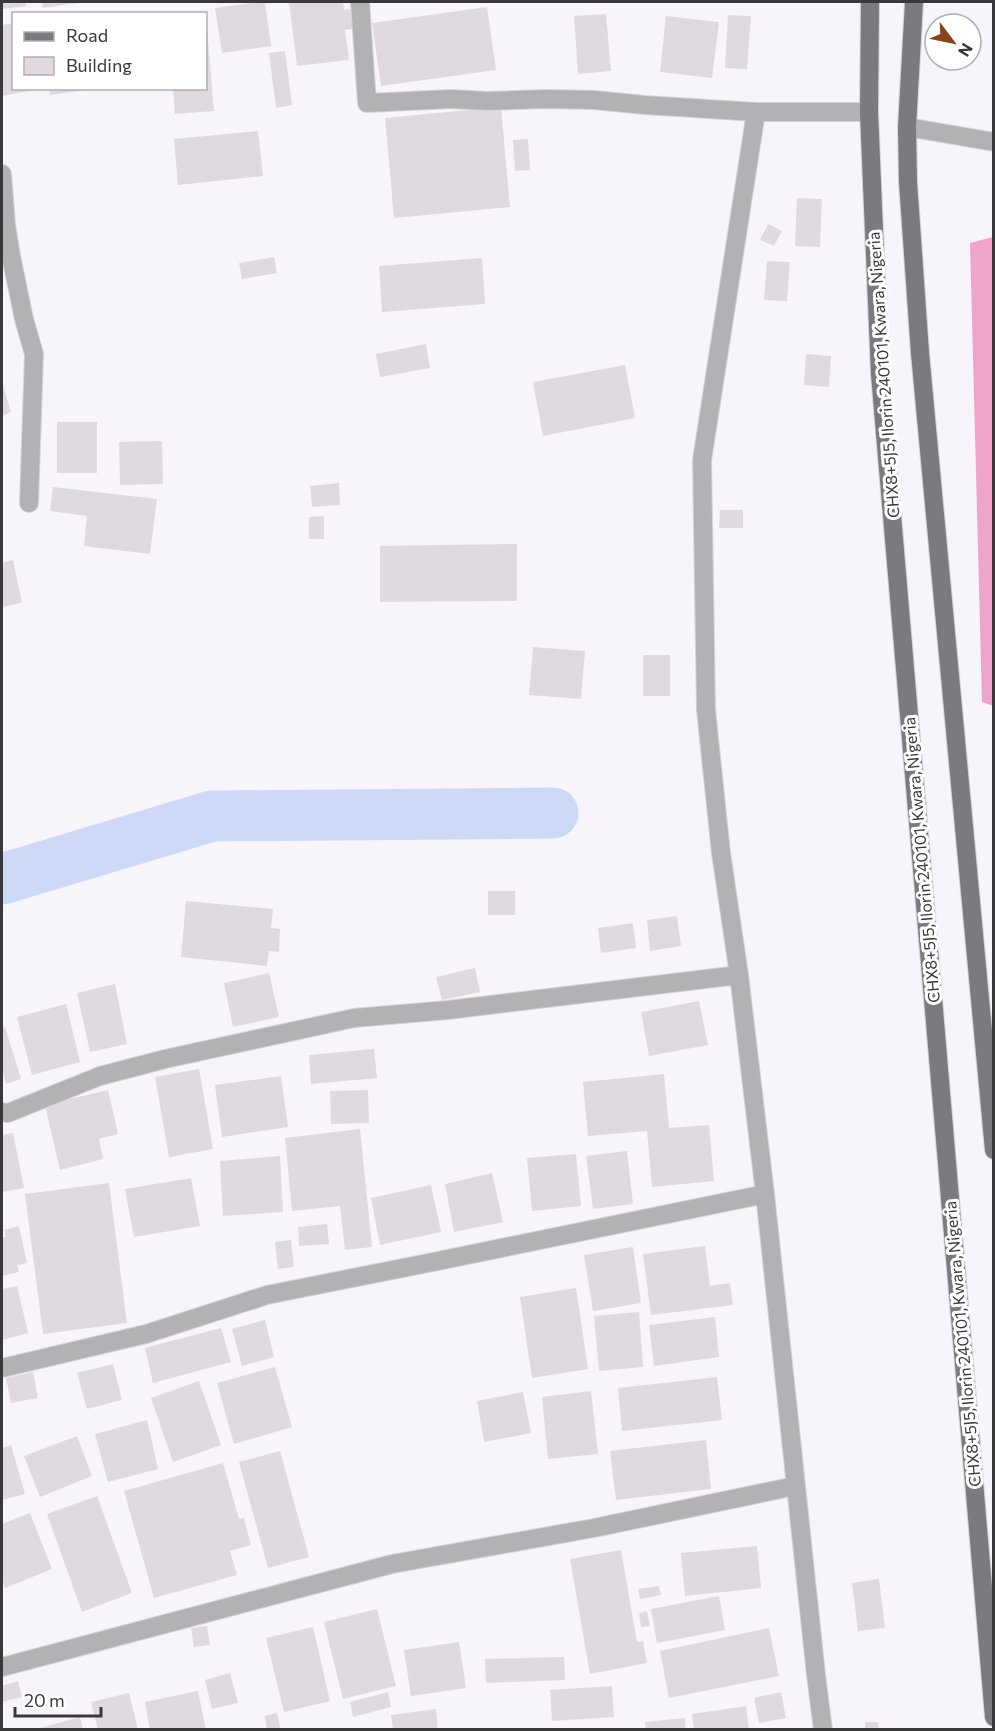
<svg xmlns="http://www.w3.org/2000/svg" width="995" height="1731" font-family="Commissioner,sans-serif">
<rect width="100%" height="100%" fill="#f7f4fb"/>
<path fill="#efa4cb" d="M993,237H994L993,706L982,702L970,243Z"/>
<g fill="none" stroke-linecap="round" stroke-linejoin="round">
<path stroke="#ced9f5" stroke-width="51" d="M2,879L212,816L553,813"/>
</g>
<g fill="#e0dae0">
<path d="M2,2H25L26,6L2,9Z"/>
<path d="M42,2H76V3L43,8Z"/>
<path d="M260,2H265L271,46L222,53L215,8Z"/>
<path d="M289,2H343L344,10L351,9L353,29L345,30L349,60L297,66Z"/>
<path d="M487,7L496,70L381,86L372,23Z"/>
<path d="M606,14L611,71L578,74L574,16Z"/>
<path d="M728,15L751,16L747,69L725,68Z"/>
<path d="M666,16L719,22L712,78L660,72Z"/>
<path d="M14,23V88L34,90L2,96V25Z"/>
<path d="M206,29H207L214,111L175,114L173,88H206Z"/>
<path d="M285,51L292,105L276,108L269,53Z"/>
<path d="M49,88H84V90L50,95Z"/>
<path d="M501,107L510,207L394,218L385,118Z"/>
<path d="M258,131L263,176L178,185L174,139Z"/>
<path d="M528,139L530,170L515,171L513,140Z"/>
<path d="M797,198L822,199L820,247L795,246Z"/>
<path d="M768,224L782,231L774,246L760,240Z"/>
<path d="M274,257L277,273L242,279L239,263Z"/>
<path d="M482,258L485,304L382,312L379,266Z"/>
<path d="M767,261L790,262L787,301L764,300Z"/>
<path d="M426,344L430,368L380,377L376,354Z"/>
<path d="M806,354L831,356L829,387L804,385Z"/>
<path d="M625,365L635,418L543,436L533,382Z"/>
<path d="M2,382L11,412L2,416Z"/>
<rect x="57" y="422" width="40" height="51"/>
<path d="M162,441L163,484L120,485L119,442Z"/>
<path d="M339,483L340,505L312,507L310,486Z"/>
<path d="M53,487L157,499L150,554L84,546L87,516L50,511Z"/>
<path d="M720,510H743V528H719Z"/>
<path d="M324,516V539H309V517Z"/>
<path d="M517,544V601L380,602V546Z"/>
<path d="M13,560L22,603L2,607V563Z"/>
<path d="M533,647L585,651L581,699L529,695Z"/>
<rect x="643" y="655" width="27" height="41"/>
<rect x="488" y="891" width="27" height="24"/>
<path d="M186,901L273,909L271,928L280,929L279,952L269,951L267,966L181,957Z"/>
<path d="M677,916L681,946L650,951L647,920Z"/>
<path d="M633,923L636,948L601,953L598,928Z"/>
<path d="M475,968L480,992L442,1000L436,977Z"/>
<path d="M269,973L279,1017L233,1027L224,983Z"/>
<path d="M115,984L127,1044L90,1052L77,993Z"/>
<path d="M699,1001L708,1045L649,1056L641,1012Z"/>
<path d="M66,1004L80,1062L32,1075L17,1017Z"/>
<path d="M5,1027L21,1079L6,1084L2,1070V1029Z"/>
<path d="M374,1049L377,1078L311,1084L309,1055Z"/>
<path d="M199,1069L213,1149L169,1157L155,1077Z"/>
<path d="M664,1074L669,1128L709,1125L714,1181L652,1187L647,1131L588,1136L583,1082Z"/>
<path d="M281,1076L288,1127L222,1137L215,1085Z"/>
<path d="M108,1090L118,1134L99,1139L103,1159L60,1170L45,1105Z"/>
<path d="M368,1090L369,1123L331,1124L330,1091Z"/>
<path d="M360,1129L372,1247L345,1250L340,1206L292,1211L285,1138Z"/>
<path d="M13,1133L24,1188L2,1192V1135Z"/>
<path d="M627,1151L633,1204L593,1209L586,1156Z"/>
<path d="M576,1154L581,1206L532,1211L527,1158Z"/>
<path d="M280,1156L283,1212L223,1216L220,1161Z"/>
<path d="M492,1173L503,1222L454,1232L445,1184Z"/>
<path d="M191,1178L200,1226L134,1237L125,1189Z"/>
<path d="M109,1183L127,1323L43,1334L25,1194Z"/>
<path d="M431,1185L441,1232L380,1245L371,1198Z"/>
<path d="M327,1224L329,1244L299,1246L298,1227Z"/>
<path d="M19,1226L27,1263L17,1265L19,1272L2,1276V1233L3,1237H6L4,1230Z"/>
<path d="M291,1240L294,1267L278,1269L275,1242Z"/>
<path d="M705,1246L710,1286L730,1283L733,1305L651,1315L643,1254Z"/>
<path d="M633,1247L641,1303L593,1311L584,1255Z"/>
<path d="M17,1286L28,1333L2,1340V1289Z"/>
<path d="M576,1288L588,1369L532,1378L520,1297Z"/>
<path d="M639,1312L643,1367L599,1371L594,1316Z"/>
<path d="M715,1317L719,1357L654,1366L649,1325Z"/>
<path d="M265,1320L274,1357L242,1366L232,1329Z"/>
<path d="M221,1328L231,1362L153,1383L145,1348Z"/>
<path d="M113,1364L122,1400L87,1409L77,1373Z"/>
<path d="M275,1367L292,1427L234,1444L217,1383Z"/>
<path d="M33,1372L38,1398L11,1403L6,1378Z"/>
<path d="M717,1377L722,1420L622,1431L618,1388Z"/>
<path d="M199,1381L221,1445L173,1462L151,1398Z"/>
<path d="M591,1391L598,1454L548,1459L542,1397Z"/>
<path d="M523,1392L531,1433L484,1442L477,1401Z"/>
<path d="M147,1420L158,1469L108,1482L95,1434Z"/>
<path d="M77,1436L92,1476L40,1497L24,1456Z"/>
<path d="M706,1440L711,1489L616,1500L610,1451Z"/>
<path d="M11,1445L25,1494L2,1500V1448Z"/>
<path d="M280,1451L309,1557L268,1568L239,1462Z"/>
<path d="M223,1463L239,1519L244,1518L251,1545L230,1551L237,1575L154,1598L124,1491Z"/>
<path d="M97,1496L132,1593L82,1612L47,1514Z"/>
<path d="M30,1513L52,1569L5,1588L2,1578V1524Z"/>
<path d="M757,1546L761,1588L685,1596L681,1553Z"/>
<path d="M621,1550L637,1642L643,1641L647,1663L590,1674L570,1559Z"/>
<path d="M879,1579L885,1628L858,1631L852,1583Z"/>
<path d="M659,1586L661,1595L640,1599L638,1589Z"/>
<path d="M719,1596L725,1630L657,1643L651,1609Z"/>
<path d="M377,1609L396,1686L343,1699L324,1622Z"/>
<path d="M647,1611L650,1626L641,1627L639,1613Z"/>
<path d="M207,1626L210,1645L194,1647L191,1628Z"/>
<path d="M313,1627L330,1701L284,1712L266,1638Z"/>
<path d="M769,1628L779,1676L669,1698L660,1651Z"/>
<path d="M459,1642L466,1688L411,1696L404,1650Z"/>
<path d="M564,1657L565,1680L486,1683L485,1659Z"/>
<path d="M230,1673L238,1703L212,1709L205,1680Z"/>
<path d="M18,1681L22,1697L2,1702V1686Z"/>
<path d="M612,1686L614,1717L552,1721L550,1690Z"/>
<path d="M198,1691L206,1730H150L145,1702Z"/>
<path d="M388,1692L391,1707L353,1717L350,1702Z"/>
<path d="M781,1692L786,1718L759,1723L754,1698Z"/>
<path d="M129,1693L138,1730H98L91,1702Z"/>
<path d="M746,1706L749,1730H694L692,1714Z"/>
<path d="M436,1709L438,1730H393L391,1715Z"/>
<path d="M277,1713L281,1730H267L265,1716Z"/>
<path d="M80,1717L83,1730H36V1729Z"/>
<path d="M685,1718L686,1730H646L645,1722Z"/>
<path d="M865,1722H878L879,1730H865Z"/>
</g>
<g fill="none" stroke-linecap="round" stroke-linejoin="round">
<defs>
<g id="street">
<path d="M360,2L367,103L451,99L488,101L547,99L594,100L645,105L756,112"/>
<path d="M907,127L994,142"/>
<path d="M2,174L6,225L11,256L24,319L34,354L29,503"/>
<path d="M2,1112L8,1113L100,1076L165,1059L354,1018L448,1010L739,975"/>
<path d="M2,1368L146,1334L267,1295L433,1262L765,1194"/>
<path d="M2,1667L392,1564L594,1528L795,1486"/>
<path d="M823,1730L816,1675L765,1194L739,975L721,853L706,710L702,460L756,112H869"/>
</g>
<g id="primary">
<path d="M870,2L869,112L880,374L994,1717"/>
<path d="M914,2L907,127L908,182L920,353L994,1150"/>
</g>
</defs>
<use href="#street" stroke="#d5d2d8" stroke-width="20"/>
<use href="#primary" stroke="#d5d2d8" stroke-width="20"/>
<use href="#street" stroke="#b2b2b5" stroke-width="18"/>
<use href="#primary" stroke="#7a7a7f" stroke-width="18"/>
</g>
<g text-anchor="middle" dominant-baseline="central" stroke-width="6" stroke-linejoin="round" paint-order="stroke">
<g font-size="16" fill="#39383b" stroke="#fff">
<text transform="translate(883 375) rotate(-94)">CHX8+5J5, Ilorin 240101, Kwara, Nigeria</text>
<text transform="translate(921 860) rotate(-95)">CHX8+5J5, Ilorin 240101, Kwara, Nigeria</text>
<text transform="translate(962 1344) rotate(-95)">CHX8+5J5, Ilorin 240101, Kwara, Nigeria</text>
</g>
</g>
<rect width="995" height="1731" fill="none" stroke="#39383b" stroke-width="6"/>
<rect x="12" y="12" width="195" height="78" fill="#ffffff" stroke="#b0afb1" stroke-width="1.5"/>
<rect x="24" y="32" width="30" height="9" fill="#7a7a7f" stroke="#b0afb1" stroke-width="1.5"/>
<text x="66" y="42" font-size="18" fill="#39383b">Road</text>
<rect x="24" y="57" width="30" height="18" fill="#e0dae0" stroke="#b0afb1" stroke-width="1.5"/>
<text x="66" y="72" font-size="18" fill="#39383b">Building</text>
<g transform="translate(953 42) rotate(122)"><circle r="28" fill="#ffffff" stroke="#b0afb1" stroke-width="1.5"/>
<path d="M0-4.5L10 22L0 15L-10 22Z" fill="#87421b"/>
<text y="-9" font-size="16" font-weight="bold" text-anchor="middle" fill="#39383b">N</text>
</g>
<path d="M15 1707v9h86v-9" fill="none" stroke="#39383b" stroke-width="3"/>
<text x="24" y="1707" font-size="18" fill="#39383b" stroke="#ffffff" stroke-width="4.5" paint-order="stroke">20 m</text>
</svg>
